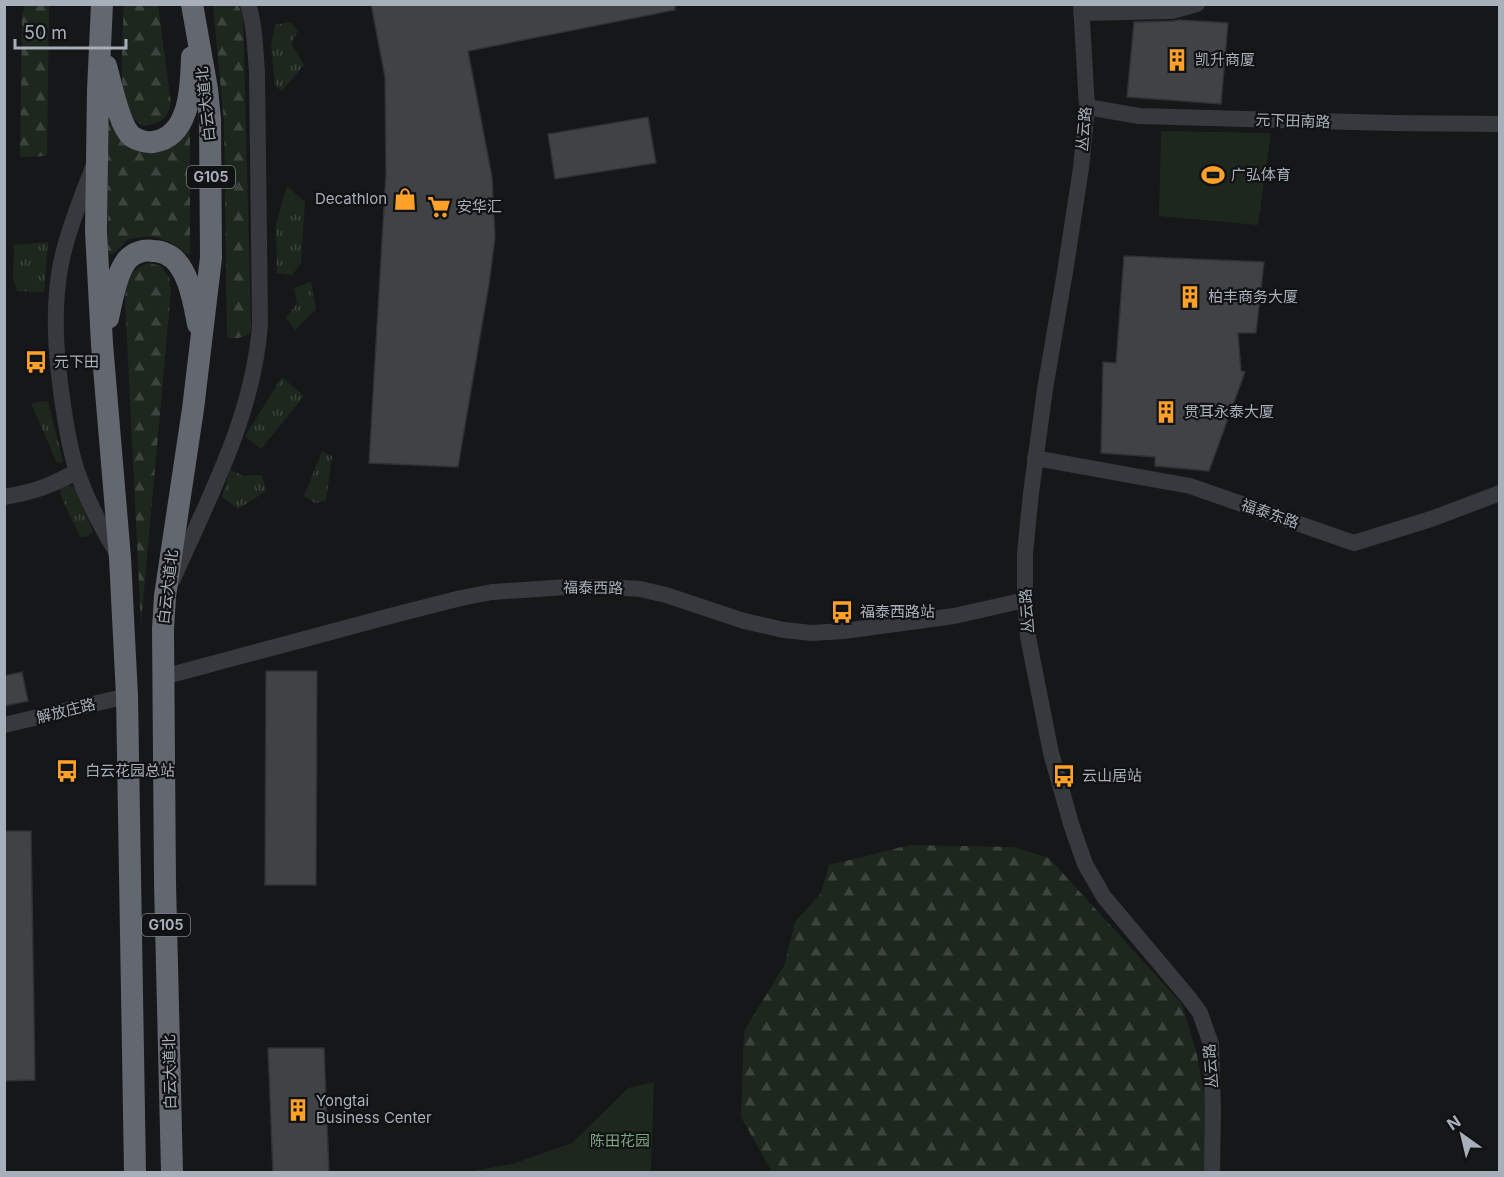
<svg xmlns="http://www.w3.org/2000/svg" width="1504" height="1177" viewBox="0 0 1504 1177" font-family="Inter,'Noto Sans SC',sans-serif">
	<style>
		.grass { fill: url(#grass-tufts) }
		.forest { fill: url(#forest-firs) }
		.park { fill: #1e271e }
		.building { fill: #404246; stroke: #303135; stroke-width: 1.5 }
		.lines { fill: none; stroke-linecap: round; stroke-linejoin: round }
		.minor { stroke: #37393e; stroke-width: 16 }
		.highway { stroke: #63676f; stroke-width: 22 }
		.labels { text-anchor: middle; stroke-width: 4.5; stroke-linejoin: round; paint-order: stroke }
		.shield { fill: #111214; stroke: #7a8088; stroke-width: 1.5 }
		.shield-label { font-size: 14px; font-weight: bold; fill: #a7afba }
		.poi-label { font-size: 15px; fill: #a7afba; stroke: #111214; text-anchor: start }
		.street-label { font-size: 15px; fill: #a7afba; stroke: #111214 }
		.park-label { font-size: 15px; fill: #7ea67d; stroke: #111214 }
	</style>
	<defs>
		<pattern id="grass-tufts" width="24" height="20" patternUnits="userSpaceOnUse" patternTransform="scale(1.5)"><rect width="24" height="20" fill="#1e271e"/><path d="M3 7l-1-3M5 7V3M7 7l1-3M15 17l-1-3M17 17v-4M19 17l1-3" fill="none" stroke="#3c443d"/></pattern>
		<pattern id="forest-firs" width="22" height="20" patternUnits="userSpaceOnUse" patternTransform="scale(1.5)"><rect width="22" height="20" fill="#1e271e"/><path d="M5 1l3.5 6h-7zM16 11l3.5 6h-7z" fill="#3c443d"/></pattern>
	</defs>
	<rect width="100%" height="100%" fill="#161719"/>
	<path class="grass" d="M290,22L298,31L291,43L304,65L282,91L275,86L271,45L275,25Z
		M287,186L305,202L301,263L292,275L277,273L276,224Z
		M48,242L44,292L17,291L13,279L14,245Z
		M311,282L316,309L295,330L286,317L297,304L294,288Z
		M282,377L304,396L261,449L245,436Z
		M48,401L63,462L57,463L31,403Z
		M322,451L332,456L326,501L315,503L304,496Z
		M230,470L244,476L262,475L266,491L238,509L222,497Z
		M66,484L74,487L93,531L88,536L80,537L61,496L60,487Z"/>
	<path class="forest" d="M25,5H49L47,156L20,157L22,14Z
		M124,5H158L171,103C167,120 161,123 144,126C137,122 130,117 126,110C119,99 123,23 124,5Z
		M213,5H238L243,15L251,324L250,334C242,337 235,340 227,337L224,122Z
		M108,124H113L117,136L126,145L190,125V254H186L173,243L152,236L129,239L113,254H108Z
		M149,263L161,266L169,277L171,291L141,624L125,298C127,278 129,270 149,263Z
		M910,845L1014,847L1049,858L1182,1004L1197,1055L1207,1111L1206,1172H772L741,1117L744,1031L784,966L795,922L821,893L829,865Z"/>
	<path class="park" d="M1161,131L1271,133L1258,225L1159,216Z
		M654,1082L651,1172H467L512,1164L572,1143L628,1088Z"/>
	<path class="building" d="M371,4H675V10L468,51L492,177L495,238L489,284L458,467L369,463L386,173L385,77Z
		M1180,20L1228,23L1221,104L1127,97L1134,22L1173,21Z
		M648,117L656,163L555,179L548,134Z
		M1124,256L1264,262L1256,333H1238L1241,371L1245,372L1209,471L1155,466V457L1101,453L1103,362L1116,363Z
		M266,671H317L316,885H265Z
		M22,672L28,701L4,706V676Z
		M4,831H31L35,1080L4,1081Z
		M268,1048H324L329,1173H273Z"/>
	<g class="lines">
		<path class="minor" d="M1081,4L1087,107L1081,168L1065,272L1045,389L1031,493L1025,553V600L1028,637L1051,753L1072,827L1085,864L1104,897L1189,998L1200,1013L1211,1044L1213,1111L1212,1172
			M1081,13L1172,11L1197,4
			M1087,107L1139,116L1390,123L1500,124
			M93,167C81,199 68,230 61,263C51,314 57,367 65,418C68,436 71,454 77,471C87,501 101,527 117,553
			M1035,458L1190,486L1354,543L1431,519L1500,493
			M4,497C34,492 51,486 77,471
			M173,579C209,497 254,414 260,324L257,72C255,49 255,26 248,4
			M163,677L398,614L461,598L492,592L567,587H609L640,589L666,595L744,621L784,630L812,633L844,631L954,616L1025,600
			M4,725L127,696"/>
		<path class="highway" d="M102,4L98,90L96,231L102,344L120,558L127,696L135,1172
			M106,66C111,83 118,119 128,132C132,139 145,143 153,142C191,137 191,85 192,57
			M108,318C112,301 116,274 127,260C133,253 144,249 153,251C157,251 162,252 166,254C188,263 194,303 198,324
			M172,1172L165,883L163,629L165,596L193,409L211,258L210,119L207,89L192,4"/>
	</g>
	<defs>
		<g id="building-bare" transform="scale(1.8)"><path d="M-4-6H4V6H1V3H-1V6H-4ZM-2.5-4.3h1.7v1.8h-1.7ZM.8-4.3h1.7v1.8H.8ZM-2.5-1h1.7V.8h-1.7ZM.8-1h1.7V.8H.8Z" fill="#ffa128" stroke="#111214" stroke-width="2.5" paint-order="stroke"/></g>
		<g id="stadium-bare" transform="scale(1.8)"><path d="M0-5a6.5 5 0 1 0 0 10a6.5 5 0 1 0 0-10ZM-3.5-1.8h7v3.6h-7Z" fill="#ffa128" stroke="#111214" stroke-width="2.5" paint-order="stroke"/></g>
		<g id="shop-bare" transform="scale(1.8)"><path d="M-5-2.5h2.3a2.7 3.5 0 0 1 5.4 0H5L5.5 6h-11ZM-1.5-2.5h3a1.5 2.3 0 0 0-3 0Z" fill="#ffa128" stroke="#111214" stroke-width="2.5" paint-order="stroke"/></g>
		<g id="supermarket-bare" transform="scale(1.8)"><path d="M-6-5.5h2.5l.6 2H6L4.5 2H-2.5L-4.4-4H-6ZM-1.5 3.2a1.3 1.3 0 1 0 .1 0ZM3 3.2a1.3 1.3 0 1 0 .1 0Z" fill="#ffa128" stroke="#111214" stroke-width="2.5" paint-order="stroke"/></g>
		<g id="bus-bare" transform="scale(1.8)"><path d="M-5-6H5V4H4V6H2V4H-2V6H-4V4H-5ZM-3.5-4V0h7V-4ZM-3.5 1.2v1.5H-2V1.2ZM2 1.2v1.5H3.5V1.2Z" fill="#ffa128" stroke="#111214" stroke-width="2.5" paint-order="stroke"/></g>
	</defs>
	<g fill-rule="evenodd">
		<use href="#building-bare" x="1177" y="60"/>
		<use href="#stadium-bare" x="1213" y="175"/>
		<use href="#shop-bare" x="405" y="199"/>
		<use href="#supermarket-bare" x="439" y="207"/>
		<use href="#building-bare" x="1190" y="297"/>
		<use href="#bus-bare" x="36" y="362"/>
		<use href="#building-bare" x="1166" y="412"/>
		<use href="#bus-bare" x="842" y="612"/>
		<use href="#bus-bare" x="67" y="771"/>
		<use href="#bus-bare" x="1064" y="776"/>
		<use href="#building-bare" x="298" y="1110"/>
	</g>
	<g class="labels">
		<g class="shield">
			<rect x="187" y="166" width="48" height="22" rx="4.5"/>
			<rect x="142" y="914" width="48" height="22" rx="4.5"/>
		</g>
		<g class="shield-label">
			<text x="211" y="182">G105</text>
			<text x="166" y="930">G105</text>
		</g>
		<g class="poi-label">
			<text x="1195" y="65">凯升商厦</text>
			<text x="1231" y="180">广弘体育</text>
			<text x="387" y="204" text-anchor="end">Decathlon</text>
			<text x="457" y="212">安华汇</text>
			<text x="1208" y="302">柏丰商务大厦</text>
			<text x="54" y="367">元下田</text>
			<text x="1184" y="417">贯耳永泰大厦</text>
			<text x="860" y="617">福泰西路站</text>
			<text x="85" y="776">白云花园总站</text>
			<text x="1082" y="781">云山居站</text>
			<text x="316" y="1106">Yongtai<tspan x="316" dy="17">Business Center</tspan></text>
		</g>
		<g class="street-label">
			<text transform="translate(206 104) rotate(-96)" y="5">白云大道北</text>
			<text transform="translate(1293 121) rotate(2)" y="5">元下田南路</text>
			<text transform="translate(1084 129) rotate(-85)" y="5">丛云路</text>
			<text transform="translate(1270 514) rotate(19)" y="5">福泰东路</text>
			<text transform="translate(168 587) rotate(-83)" y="5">白云大道北</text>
			<text transform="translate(593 588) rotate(1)" y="5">福泰西路</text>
			<text transform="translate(1027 611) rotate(-94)" y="5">丛云路</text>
			<text transform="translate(66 711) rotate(-14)" y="5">解放庄路</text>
			<text transform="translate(1211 1066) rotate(-94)" y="5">丛云路</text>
			<text transform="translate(170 1072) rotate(-91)" y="5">白云大道北</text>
		</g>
		<g class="park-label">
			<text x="620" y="1146">陈田花园</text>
		</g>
	</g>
	<rect width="1504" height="1177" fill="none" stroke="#a7afba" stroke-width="12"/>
	<g transform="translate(1462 1135) rotate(326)" stroke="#111214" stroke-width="4.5" paint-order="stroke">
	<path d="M0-4.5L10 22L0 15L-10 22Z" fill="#a7afba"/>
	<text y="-9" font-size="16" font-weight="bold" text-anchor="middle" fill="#a7afba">N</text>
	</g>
	<path d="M15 39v9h111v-9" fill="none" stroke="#a7afba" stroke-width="3"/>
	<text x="24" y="39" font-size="18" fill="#a7afba" stroke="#111214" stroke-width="4.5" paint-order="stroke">50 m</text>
</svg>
